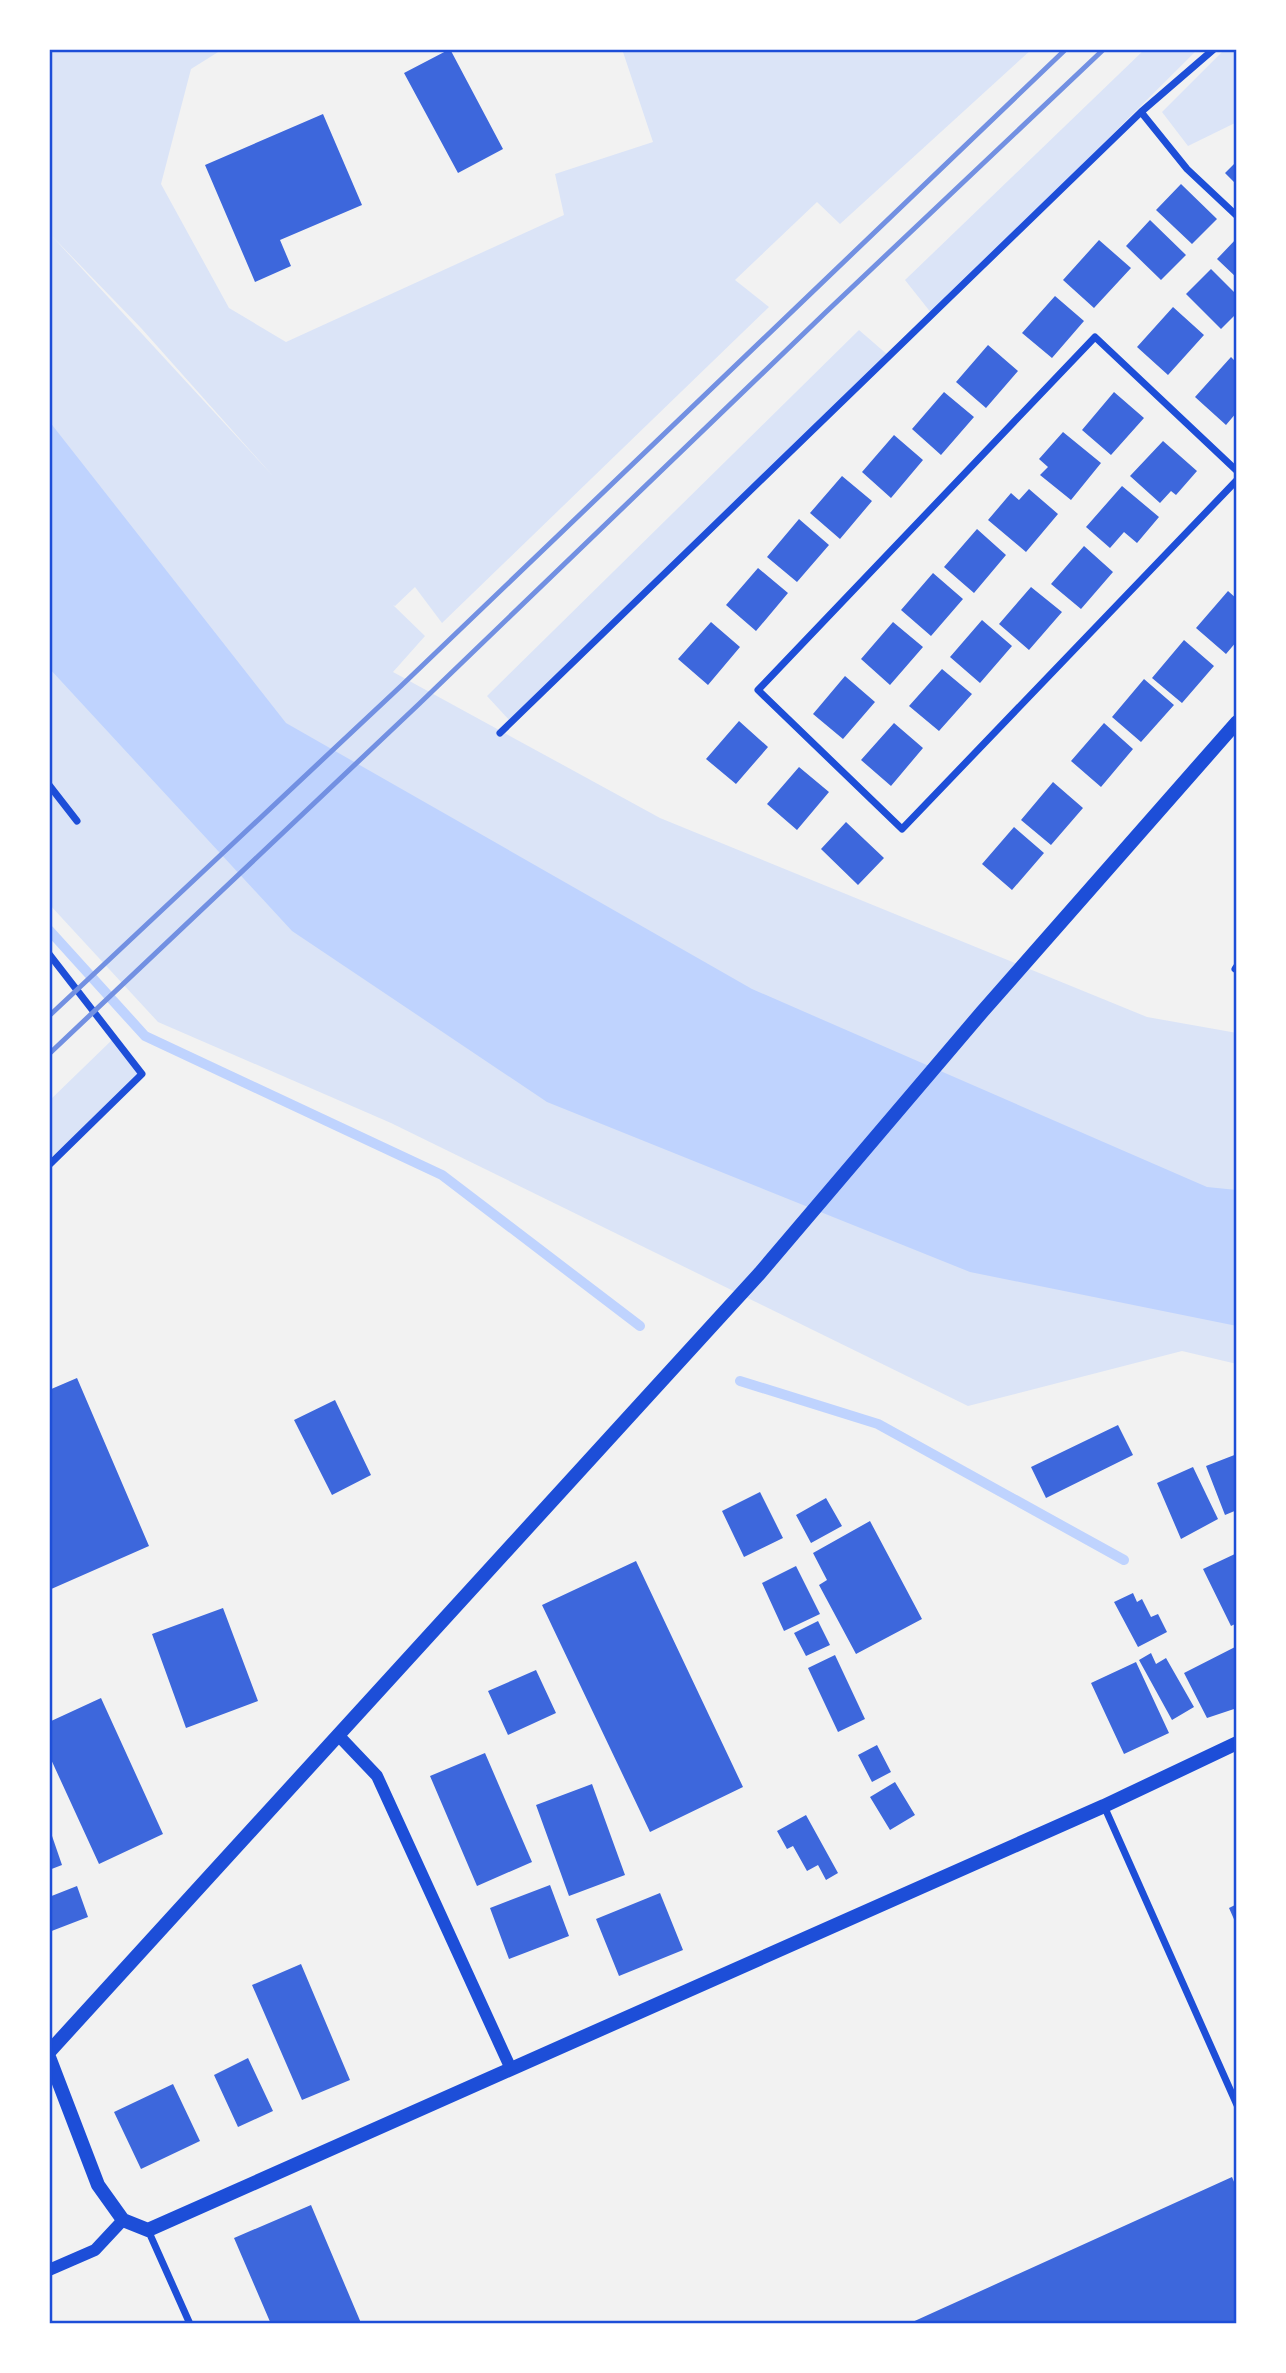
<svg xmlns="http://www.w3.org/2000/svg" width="1286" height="2373" viewBox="0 0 1286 2373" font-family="'Sofia Sans Condensed',sans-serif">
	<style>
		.green { fill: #dbe4f7; fill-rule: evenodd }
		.water { fill: #bfd3fe }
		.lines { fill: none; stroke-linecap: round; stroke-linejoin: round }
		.stream { stroke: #bfd3fe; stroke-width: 10 }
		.building { fill: #3d67dc }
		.minor { stroke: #1d4ed8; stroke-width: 7 }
		.tertiary { stroke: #1d4ed8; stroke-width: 12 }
		.secondary { stroke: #1d4ed8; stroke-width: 14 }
		.rail { stroke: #7290e2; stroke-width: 5 }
		.neatline { fill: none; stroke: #1d4ed8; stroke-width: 2.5 }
	</style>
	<rect width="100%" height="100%" fill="#f2f2f2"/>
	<path class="green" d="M52,49H223L191,69L161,184L229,308L286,342L564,215L555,174L653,142L622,49H1032L840,224L817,202L735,280L769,307L442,623L415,587L395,606L393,605L425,636L393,672L660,818L1147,1017L1237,1033V1364L1182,1351L968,1406L391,1123L158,1022L49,904V53ZM50,234L141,328L273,476Z
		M1145,49H1198L932,314L905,280Z
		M1225,49H1237V122L1188,146L1162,112Z
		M859,330L889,356L511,722L487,696Z
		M114,1038L142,1074L49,1159V1101Z"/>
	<path class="water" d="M49,421L286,723L752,989L1207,1187L1237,1190V1326L970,1272L547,1102L292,931L49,668Z"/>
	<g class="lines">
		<path class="stream" d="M49,930L145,1036L442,1175L640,1326
			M740,1381L878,1424L1124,1560"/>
	</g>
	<path class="building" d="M450,49L503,149L458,173L404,73Z
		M323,114L362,205L280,240L291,266L255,282L205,165Z
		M1237,161V185L1225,173Z
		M1181,184L1217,219L1192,244L1156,210Z
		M1150,220L1186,255L1161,280L1126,246Z
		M1237,238V278L1217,259Z
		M1099,240L1131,268L1094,308L1063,280Z
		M1211,269L1237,295V313L1221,329L1186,294Z
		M1055,296L1084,321L1052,358L1022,333Z
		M1173,307L1204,335L1168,375L1137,347Z
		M988,345L1018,371L986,408L956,382Z
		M1231,357L1237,363V412L1226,425L1195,397Z
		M944,392L974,417L941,455L912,429Z
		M1114,392L1144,418L1111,455L1082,430Z
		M1063,432L1101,463L1071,500L1040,475L1048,467L1039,459Z
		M894,435L923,460L891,498L862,472Z
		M1163,441L1197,471L1176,495L1171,491L1160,503L1130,476Z
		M842,476L872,501L840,539L810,513Z
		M1122,486L1159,517L1137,543L1124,532L1110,548L1086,527Z
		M1029,489L1058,514L1026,552L988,520L1011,493L1019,500Z
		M799,519L829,545L797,582L767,557Z
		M977,529L1006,555L974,593L944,567Z
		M1084,546L1113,572L1081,609L1051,584Z
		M758,568L788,593L756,631L726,605Z
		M933,573L963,599L931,636L901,610Z
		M1031,587L1062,612L1029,650L999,624Z
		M1228,591L1237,599V641L1226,654L1196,628Z
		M982,620L1012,646L980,683L950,657Z
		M711,622L740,647L708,685L678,659Z
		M893,622L923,647L890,685L861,659Z
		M1184,640L1214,666L1182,703L1152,678Z
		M942,669L972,694L939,731L909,706Z
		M845,676L875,702L843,739L813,714Z
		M1144,679L1174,705L1141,742L1112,717Z
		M739,721L768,747L736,784L706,759Z
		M894,723L923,748L891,786L861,760Z
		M1104,723L1133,749L1101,787L1071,761Z
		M799,767L829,792L797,830L767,804Z
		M1053,782L1083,808L1051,845L1021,820Z
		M846,822L884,858L858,885L821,849Z
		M1014,827L1044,853L1012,890L982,864Z
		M77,1378L149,1546L49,1590V1390Z
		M335,1400L371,1475L332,1495L294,1420Z
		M1118,1425L1133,1455L1046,1498L1031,1467Z
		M1237,1454V1510L1225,1515L1206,1466Z
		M1193,1467L1218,1519L1181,1539L1157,1483Z
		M760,1492L783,1538L744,1557L722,1511Z
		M826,1498L842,1526L811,1543L796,1515Z
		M870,1521L922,1619L856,1654L819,1585L827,1580L813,1553Z
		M1237,1553V1623L1231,1626L1203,1569Z
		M636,1561L743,1787L650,1832L542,1605Z
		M796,1566L820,1614L784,1631L762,1583Z
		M1133,1593L1137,1602L1142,1599L1151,1617L1158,1614L1167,1632L1138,1647L1114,1602Z
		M223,1608L258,1701L186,1728L152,1634Z
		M818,1621L830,1645L806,1656L794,1633Z
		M1237,1646V1708L1207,1718L1184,1673Z
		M1151,1653L1156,1664L1166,1658L1194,1707L1172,1720L1139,1660Z
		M835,1655L865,1719L838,1732L808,1668Z
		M1136,1662L1169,1733L1124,1754L1091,1683Z
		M536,1670L556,1713L508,1735L488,1691Z
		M101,1698L163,1834L99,1864L49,1755V1722Z
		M877,1745L891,1772L872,1782L858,1755Z
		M485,1753L532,1862L477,1886L430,1776Z
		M895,1782L915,1815L890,1830L870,1797Z
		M592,1784L625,1875L569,1896L536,1805Z
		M806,1815L838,1873L826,1880L818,1865L807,1871L793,1846L787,1849L777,1831Z
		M51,1833L62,1865L49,1870V1834Z
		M550,1885L569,1936L509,1959L490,1908Z
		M77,1886L88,1917L49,1932V1897Z
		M660,1893L683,1950L619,1976L596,1919Z
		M1237,1904V1926L1229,1908Z
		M301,1964L350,2080L302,2100L252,1985Z
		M248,2058L273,2111L238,2127L214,2075Z
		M173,2084L200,2141L141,2169L114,2112Z
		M1232,2177L1237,2189V2324H908Z
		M311,2205L361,2323L359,2324H271L234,2238Z"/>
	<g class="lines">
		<path class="minor" d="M1141,112L1187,169L1237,216
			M1237,471L1095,337L758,690L902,829L1237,480
			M500,733L1141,112L1214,49
			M49,785L77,821
			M49,954L142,1074L49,1165
			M1235,969L1237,966
			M1104,1806L1237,2105
			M148,2230L190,2324"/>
		<path class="tertiary" d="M339,1736L377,1776L511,2069
			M49,2270L95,2250L123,2220"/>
		<path class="secondary" d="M49,2052L760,1273L982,1012L1237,722
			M49,2057L98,2185L123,2220L148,2230L1104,1806L1237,1743"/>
		<path class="rail" d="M49,1016L401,686L1066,49
			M49,1054L419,704L825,313L1104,49"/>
	</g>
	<rect width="1286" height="2373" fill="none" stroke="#ffffff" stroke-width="102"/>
	<rect x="51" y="51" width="1184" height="2271" class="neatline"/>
</svg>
